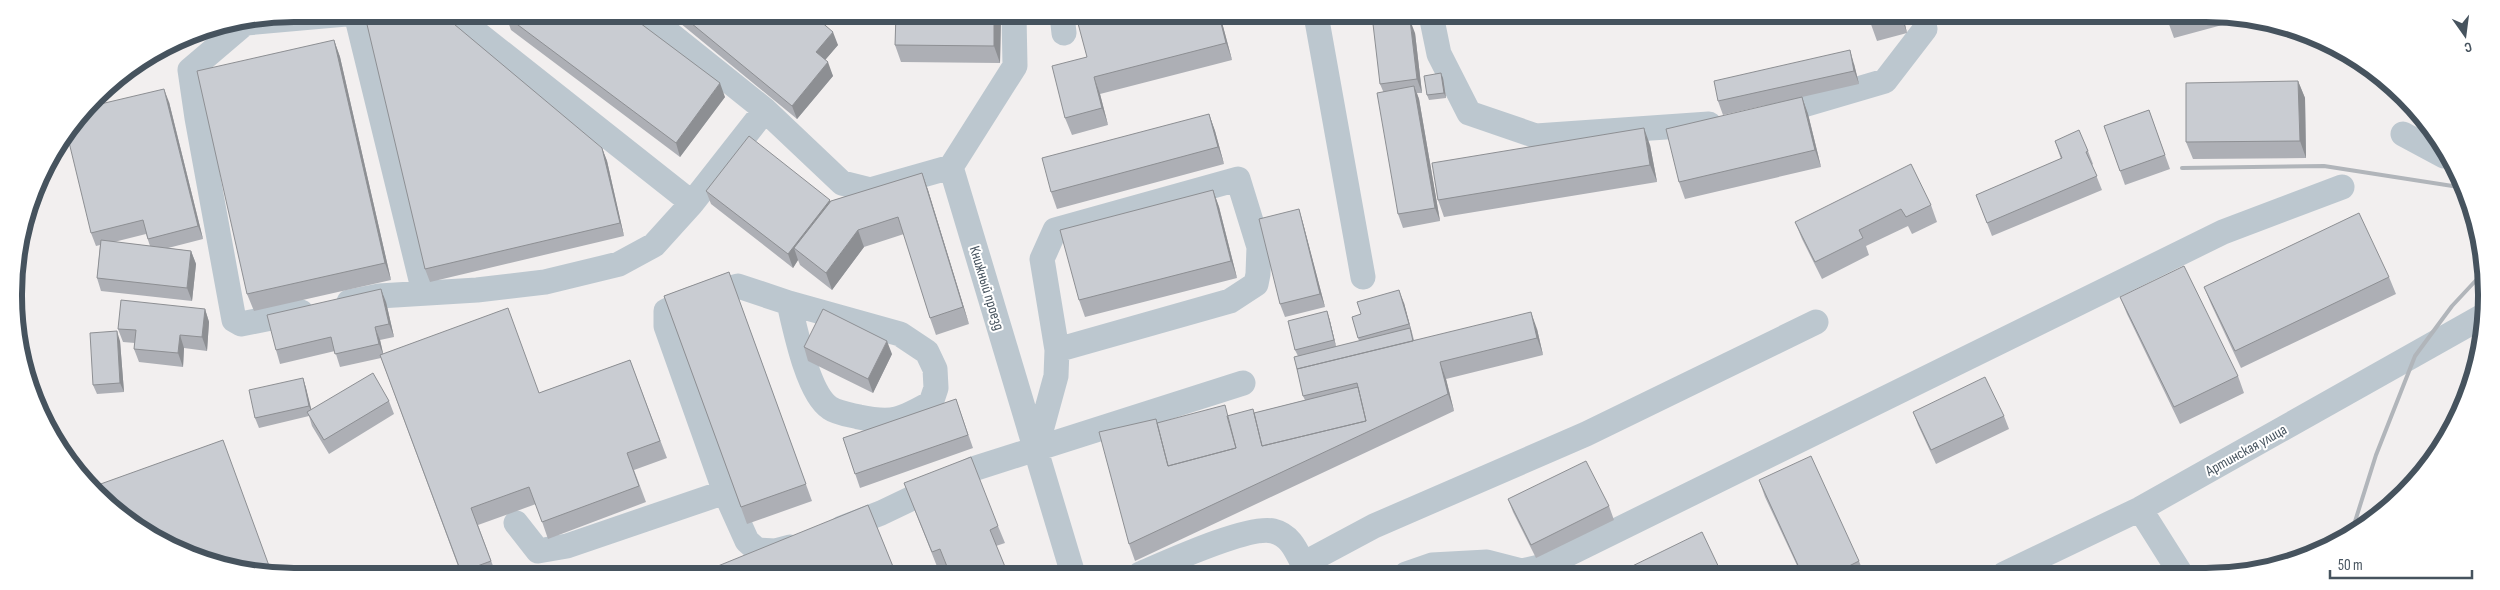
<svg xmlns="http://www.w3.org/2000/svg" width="2500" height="590" viewBox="0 0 2500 590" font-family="'Sofia Sans Condensed',sans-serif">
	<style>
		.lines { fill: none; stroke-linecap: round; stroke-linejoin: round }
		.minor { stroke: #bcc7cf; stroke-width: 25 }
		.rail { stroke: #b1b5ba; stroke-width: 4 }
		.wall { fill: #adafb5; fill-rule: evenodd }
		.shaded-wall { fill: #8d8f93 }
		.building { fill: #c9ccd2; stroke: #8d8f93 }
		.labels { text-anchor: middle; stroke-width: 4; stroke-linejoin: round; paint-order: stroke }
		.street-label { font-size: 15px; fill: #46535e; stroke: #fff }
		.rim { fill: none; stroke: #46535e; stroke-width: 6 }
	</style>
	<rect width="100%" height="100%" fill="#f2efef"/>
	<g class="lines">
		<path class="minor" d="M356,14L424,292
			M453,14L692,203
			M645,14L765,110L842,183L870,190L951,167
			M1014,15L1015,66L951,167L1073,574
			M1062,15L1064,33
			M1316,15L1363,277
			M1431,15L1439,54L1469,113L1536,136L1709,124
			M246,23L346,14
			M244,24L190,70L197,118L234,320L241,324L301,312
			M1773,114L1885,81L1925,29
			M2403,134L2444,156
			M349,302L379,296L477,290L545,282L619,264L654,245L692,203L765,110
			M789,303C795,329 808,394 830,408C837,413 851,415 859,417C893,424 901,420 931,403L936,388L935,369L927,352L900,334L789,303L738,286L691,299L666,311V326L725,492L747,541L757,550L775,551L790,547
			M1036,449L1056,376L1057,350L1042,259L1055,230L1238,179L1259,247L1258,274L1256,284L1230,301L1057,350
			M2140,509L2181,574
			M516,523L538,551L567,546L725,492
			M842,528L881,513L973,469L1243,383
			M1140,574C1166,563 1248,525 1273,531C1290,535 1296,550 1303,564
			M1307,574L1303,564L1374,526L1586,434L1816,322
			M1406,574L1432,565L1487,562L1522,571L1544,566L2223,232L2342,187
			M2004,574L2140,509L2483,316"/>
		<path class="rail" d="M2182,168L2324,166L2459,187
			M2352,531L2376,455L2415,356L2452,306L2480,276"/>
	</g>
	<path class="wall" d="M669,14H812L838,45L825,60L833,76L797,119Z
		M896,14L1001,15L1000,63L901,62L895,45Z
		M1220,15L1232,60L1100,94L1108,125L1072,135L1065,118L1087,57Z
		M506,16L725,97L680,157L511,30Z
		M1868,16H1903L1907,33L1877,41Z
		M2166,16H2242L2248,18L2174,38Z
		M1415,33L1422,93H1417L1419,99L1440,221L1403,228L1398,214L1383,91L1380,84Z
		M334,40L340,57L391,280L254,311L247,294Z
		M1854,64L1859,84L1802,97L1808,114L1821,167L1685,199L1679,182L1789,100L1723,115L1718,101Z
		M1443,78L1446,98L1429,100L1427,95Z
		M2298,81L2305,98L2306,158L2193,159L2186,142Z
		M169,102L203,239L168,248L191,251L196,264L192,301L101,291L97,278L100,245L96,246L91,233ZM146,234L150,246L114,242Z
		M2149,110L2170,169L2125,185L2104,126Z
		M1209,114L1215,131L1224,164L1057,209L1051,192Z
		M2055,141L2088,151L2093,164L2092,165L2102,190L1992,236L1976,195L2061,159Z
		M1650,145L1657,182L1444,217L1438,200Z
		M602,148L607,161L624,236L430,282L425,269Z
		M922,173L928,190L969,324L936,335L930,318L904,234L864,247L832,290L800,265L798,260L793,268L711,204L706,191L831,201Z
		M1213,190L1219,207L1237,278L1085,317L1079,300Z
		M1931,205L1937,222L1912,234L1908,226L1866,246L1869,255L1822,279L1802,239L1795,222Z
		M1299,209L1303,223L1325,307L1285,317L1280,304Z
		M729,272L812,501L747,524L664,296Z
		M2389,277L2396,294L2241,368L2211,304L2204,287Z
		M2120,297L2238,376L2244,393L2180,424L2127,314Z
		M386,302L394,337L380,340L383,354L539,393L630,360L667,458L634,470L646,502L548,539L536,504L478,525L496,574H461L381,358L340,367L335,351L280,364L276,350Z
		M1404,303L1414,340L1537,329L1543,355L1446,379L1454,411L1135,561L1129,544L1157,423L1254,413L1305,400L1303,396L1298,356L1295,350L1327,311L1330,321L1336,347L1359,341L1352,317Z
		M205,309L209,322L207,351L184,348L183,367L139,362L134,349L135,343L123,342L118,329Z
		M120,341L124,392L97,394L93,385Z
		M804,347L892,354L873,393L808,361Z
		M303,378L306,388L311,410L389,401L394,414L329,454L312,426L309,416L259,428L255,418Z
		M956,399L973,448L860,488L843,438Z
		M1913,412L2004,416L2009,429L1936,464L1918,425Z
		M1759,480L1859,561L1864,574H1801L1765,497Z
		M904,483L998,526L1005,543L996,546L1008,574H949L946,566L938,569Z
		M1508,499L1609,506L1614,520L1536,558L1513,512Z
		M868,505L896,574H715Z"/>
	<path class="shaded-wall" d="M994,15H1001L1000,63L994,46Z
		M1219,15H1220L1232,60L1226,43Z
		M1901,16H1903L1907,33Z
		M1410,20L1415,33L1422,93L1417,79Z
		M833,32L838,45L820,66L816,52Z
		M192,34L120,78V77L188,35Z
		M334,40L340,57L391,280L385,263Z
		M1850,50L1854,64L1859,84L1854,71Z
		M828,62L833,76L797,119L792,106Z
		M1441,73L1443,78L1446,98L1444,93Z
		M1094,77L1100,94L1108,125L1102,108Z
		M2298,81L2305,98L2306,158L2300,141Z
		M720,83L725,97L680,157L676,143Z
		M1414,86L1419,99L1440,221L1435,208Z
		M164,89L169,102L203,239L198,226Z
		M1802,97L1808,114L1821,167L1815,150Z
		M1209,114L1215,131L1224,164L1218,147Z
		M1644,128L1650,145L1657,182L1650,165Z
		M602,148L607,161L624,236L620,223Z
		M922,173L928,190L969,324L963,307Z
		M1213,190L1219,207L1237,278L1231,261Z
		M830,200L835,213L794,248L798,260L793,268L788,254Z
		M1299,209L1303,223L1325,307L1320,294Z
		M858,230L864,247L832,290L826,273Z
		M191,251L196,264L192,301L187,288Z
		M381,289L386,302L394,337L389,324Z
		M1399,290L1404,303L1413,337L1409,324Z
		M205,309L209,322L207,351L202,337Z
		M1327,311L1330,321L1337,350L1334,340Z
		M1531,312L1537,329L1543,355L1537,338Z
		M375,327L380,340L384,357L379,344Z
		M117,331L120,341L124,392L120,383Z
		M180,335L184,348L183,367L178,353Z
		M887,341L892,354L873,393L868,379Z
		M1440,362L1446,379L1454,411L1448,394Z
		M303,378L306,388L313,416L309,406Z"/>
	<path class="building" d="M372,14H442L602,148L620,223L425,269L365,16Z
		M508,14H628L720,83L676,143L506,16Z
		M680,14H812L833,32L816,52L828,62L792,106Z
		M896,14L994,15V46L895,45Z
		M1081,15H1219L1226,43L1094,77L1102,108L1065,118L1052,66L1087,57L1076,16Z
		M1868,16H1901L1870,24Z
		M2166,16H2185L2167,21Z
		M1410,20L1417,79L1380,84L1373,24Z
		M334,40L385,263L247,294L197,71Z
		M1850,50L1854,71L1718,101L1714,81Z
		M1441,73L1444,93L1427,95L1424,76Z
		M2298,81L2300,141L2186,142V83Z
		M1414,86L1435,208L1398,214L1377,93Z
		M164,89L198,226L148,239L143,220L91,233L68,138L92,106Z
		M1802,97L1815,150L1679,182L1666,129Z
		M2149,110L2165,155L2120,171L2104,126Z
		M1209,114L1218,147L1051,192L1042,158Z
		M1644,128L1650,165L1438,200L1432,163Z
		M2079,130L2088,151L2086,152L2097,176L1987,223L1976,195L2062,158L2055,141Z
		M749,136L830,200L788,254L706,191Z
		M1911,164L1931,205L1906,217L1901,209L1859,230L1863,238L1815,262L1795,222Z
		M922,173L963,307L930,318L898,217L858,230L826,273L794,248L831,201Z
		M1213,190L1231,261L1079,300L1060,230Z
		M1299,209L1320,294L1280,304L1259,219Z
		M2359,213L2389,277L2235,351L2204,287Z
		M101,240L191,251L187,288L97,278Z
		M2184,266L2238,376L2174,407L2120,297Z
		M729,272L806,484L741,507L664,296Z
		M381,289L389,324L375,327L379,344L335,354L331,337L276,350L267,315Z
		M1399,290L1409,324L1358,338L1352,317L1361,314L1357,302Z
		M121,300L205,309L202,337L180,335L178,353L134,349L136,330L118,329Z
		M508,308L539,393L630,360L660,441L627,453L639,486L542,522L529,487L471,508L491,561L461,572L380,355Z
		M823,309L887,341L868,379L804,347Z
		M1327,311L1334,340L1295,350L1288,321Z
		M1531,312L1537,338L1440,362L1448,394L1129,544L1099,432L1156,419L1168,466L1236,448L1227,416L1253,409L1262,446L1366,421L1357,383L1303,396L1297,369Z
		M1410,328L1413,341L1297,369L1294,357Z
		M117,331L120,383L93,385L90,333Z
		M373,373L389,401L324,440L307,412Z
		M1985,377L2004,416L1931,450L1913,412Z
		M303,378L309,406L255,418L249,390Z
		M1358,387L1366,421L1262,446L1254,413Z
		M956,399L968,435L855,474L843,438Z
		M1225,405L1236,448L1168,466L1157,423Z
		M223,440L272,574H258L155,539L95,486Z
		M1811,456L1859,561L1833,574H1802L1759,480Z
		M971,457L998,526L990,530L1008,574H950L940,549L932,552L904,483Z
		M1586,461L1609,506L1531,545L1508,499Z
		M868,505L894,569L883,574H715L713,568Z
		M1702,532L1722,574H1616Z"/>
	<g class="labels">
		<g class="street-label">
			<text transform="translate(987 288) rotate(73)" y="5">Книжный проезд</text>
			<text transform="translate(2246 450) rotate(-29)" y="5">Артинская улица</text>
		</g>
	</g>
	<path d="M0 0H2500V590H0ZM294 22H2206A272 272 0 0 1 2478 294V296A272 272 0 0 1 2206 568H294A272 272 0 0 1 22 296V294A272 272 0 0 1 294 22Z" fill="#fff" fill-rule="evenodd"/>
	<path class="rim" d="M294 22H2206A272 272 0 0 1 2478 294V296A272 272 0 0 1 2206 568H294A272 272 0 0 1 22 296V294A272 272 0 0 1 294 22Z"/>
	<g transform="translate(2465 35) rotate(166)" stroke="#ffffff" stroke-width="4" paint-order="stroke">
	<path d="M0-4L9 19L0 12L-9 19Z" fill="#46535e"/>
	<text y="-8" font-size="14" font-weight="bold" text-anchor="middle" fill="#46535e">С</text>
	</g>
	<path d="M2330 570v8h142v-8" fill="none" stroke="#46535e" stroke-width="2.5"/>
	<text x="2338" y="570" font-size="15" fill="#46535e" stroke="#ffffff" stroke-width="4" paint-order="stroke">50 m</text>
</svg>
